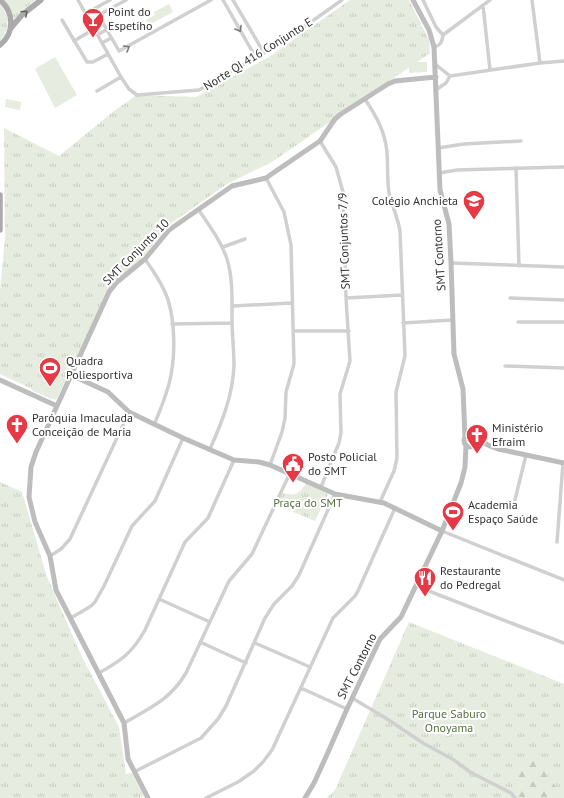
<svg xmlns="http://www.w3.org/2000/svg" width="564" height="798" viewBox="0 0 564 798" font-family="'PT Sans',sans-serif">
	<style>
		.grass { fill: url(#grass-tufts) }
		.forest { fill: url(#forest-firs) }
		.pitch { fill: #e6ecdf }
		.lines { fill: none; stroke-linecap: round; stroke-linejoin: round }
		.street { stroke: #d0d0d0; stroke-width: 3.5 }
		.secondary { stroke: #bdbdbd; stroke-width: 5 }
		.primary { stroke: #ababab; stroke-width: 5.5 }
		.oneway { stroke: #636363 }
		.oneway2 { stroke: #7a7a7a }
		.labels { text-anchor: middle; stroke-width: 4; stroke-linejoin: round; paint-order: stroke }
		.poi-label { font-size: 12px; fill: #333; stroke: #fff; text-anchor: start }
		.street-label { font-size: 12px; fill: #333; stroke: #fff }
		.park-label { font-size: 12px; fill: #56703f; stroke: #fff }
	</style>
	<defs>
		<pattern id="grass-tufts" width="24" height="20" patternUnits="userSpaceOnUse"><rect width="24" height="20" fill="#e6ecdf"/><path d="M3 7l-1-3M5 7V3M7 7l1-3M15 17l-1-3M17 17v-4M19 17l1-3" fill="none" stroke="#c6cbc0"/></pattern>
		<pattern id="forest-firs" width="22" height="20" patternUnits="userSpaceOnUse"><rect width="22" height="20" fill="#e6ecdf"/><path d="M5 1l3.5 6h-7zM16 11l3.5 6h-7z" fill="#c6cbc0"/></pattern>
	</defs>
	<rect width="100%" height="100%" fill="#fff"/>
	<path class="grass" d="M3,0H36L21,12L13,22L10,9Z
		M350,0H409L429,40L430,53L272,162L227,184L166,227L143,257L116,280L56,400L0,374V291L5,238L4,128L59,156L114,111L137,95L196,97L269,57Z
		M0,4C10,16 10,29 0,41Z
		M0,482L22,492L47,577L82,657L119,727L126,774L132,773L144,796L141,798H0Z
		M306,483L328,494L315,521L277,505L282,493C295,496 299,495 306,483Z
		M409,622L564,684V798H327L335,790Z"/>
	<path class="forest" d="M536,758L563,798H513L516,768Z"/>
	<path class="pitch" d="M169,4L173,12L149,25L146,20L155,15L154,12Z
		M55,57L77,95L55,108L35,69Z
		M409,62H427V72L409,73Z
		M6,99L21,102L20,110L5,107Z
		M37,376L47,380L49,377L59,381L51,399L31,390Z"/>
	<g class="lines">
		<path class="street" d="M78,0L121,77L129,89L137,95L199,90L284,41L342,0
			M126,0L101,14L99,16L119,51L211,0
			M223,0L256,58
			M233,0L264,53
			M423,0L436,27L443,35
			M532,0L540,63
			M483,5L490,70
			M85,14L110,0
			M62,20L87,62H93L108,54
			M97,35L106,30
			M74,41L94,29
			M102,43L111,38
			M434,47C441,45 442,42 443,35L490,0
			M435,64L450,76L540,63L564,61
			M437,89L446,83L450,76
			M97,91L121,77
			M365,99C376,116 385,131 387,152C388,166 387,179 389,193C392,206 398,218 400,231L405,356L396,392L397,458L394,471L380,502
			M320,141L336,167L343,192L346,298L350,361L340,394L341,433L339,443L321,487
			M438,148L464,144L521,141
			M516,168L519,266
			M439,173L457,170L564,167
			M266,178L284,212L291,245L294,364L286,392L285,418L282,432L270,465
			M198,209C209,225 221,241 227,259C233,278 232,300 232,319C232,335 234,350 234,365C233,395 222,422 210,449
			M223,247L245,239
			M145,259C152,269 159,279 164,290C176,314 176,358 169,384C165,398 160,411 154,425
			M451,263L564,267
			M346,298L402,295
			M510,298L564,300
			M232,306L292,303
			M518,322H564
			M403,323L452,320
			M172,324L232,323
			M293,331H349
			M505,366L564,368
			M513,508L526,455
			M442,531L564,580
			M557,542L563,463
			M50,556L61,549L70,539L129,412
			M416,586L511,623L564,643
			M159,599L210,622
			M71,618L91,606L95,602L104,586L132,526L155,501L183,438
			M200,642L246,663
			M255,643L310,667
			M99,673C122,660 132,653 145,630L185,542L208,518L234,460
			M301,688L347,709
			M352,698L384,717L423,743L454,760L470,772L511,793L515,798
			M124,723C150,708 170,700 186,673L229,581L252,554L290,473
			M134,772L201,738L218,719L226,706L265,618L274,604L292,586L299,575L335,494
			M206,798L238,782L254,771L263,762L272,750L333,618L355,596L358,591L395,508"/>
		<path class="secondary" d="M413,0L429,30L434,47L440,190L449,224L451,263L454,354L463,389L465,437
			M71,375L108,392L129,412L183,438L234,460L259,462L270,465L335,494L384,503L442,531
			M0,380L57,406
			M464 441a6 6 0 1 1 12 0a6 6 0 1 1-12 0Z
			M475,438L490,446L498,449L564,463
			M148,798L128,759L124,723L56,590L50,556L35,522L29,497L31,467L36,452L109,292L117,282L145,259L169,230L232,186L266,178L276,171L320,141L335,119L341,114L388,84L395,81L436,77
			M305,798L314,783L325,759L347,709L380,639L401,617L442,531L461,483L465,467L466,445"/>
		<path class="primary" d="M11,28L22,15L41,0
			M0,45C15,33 14,12 0,0
			M0,195V230"/>
	</g>
	<defs><path id="oneway-chevron" d="M-2-3.5L2.5 0L-2 3.5" fill="none" stroke-width="1.6" stroke-linecap="round" stroke-linejoin="round"/></defs>
	<use class="oneway" href="#oneway-chevron" transform="translate(25 13) rotate(-43)"/>
	<g class="oneway2">
		<use href="#oneway-chevron" transform="translate(239 29) rotate(60)"/>
		<use href="#oneway-chevron" transform="translate(127 48) rotate(-30)"/>
	</g>
	<defs>
		<g id="bar-pin" transform="scale(1.15)"><path d="M0 17L-7.5 6A9.5 9.5 0 1 1 7.5 6Z" fill="#e63946" stroke="#fff"/><path d="M-6-5H6L.8 .8V4.5H3.5V6h-7V4.5H-.8V.8Z" fill="#fff"/></g>
		<g id="school-pin" transform="scale(1.15)"><path d="M0 17L-7.5 6A9.5 9.5 0 1 1 7.5 6Z" fill="#e63946" stroke="#fff"/><path d="M0-5L7-2L0 1L-7-2ZM-4 1L0 2.5L4 1V4Q0 6-4 4Z" fill="#fff"/></g>
		<g id="stadium-pin" transform="scale(1.15)"><path d="M0 17L-7.5 6A9.5 9.5 0 1 1 7.5 6Z" fill="#e63946" stroke="#fff"/><path d="M0-5a6.5 5 0 1 0 0 10a6.5 5 0 1 0 0-10ZM-3.5-1.8h7v3.6h-7Z" fill="#fff"/></g>
		<g id="church-pin" transform="scale(1.15)"><path d="M0 17L-7.5 6A9.5 9.5 0 1 1 7.5 6Z" fill="#e63946" stroke="#fff"/><path d="M-1.2-6h2.4v3.5h3.3v2.4h-3.3V6h-2.4V-.1h-3.3v-2.4h3.3Z" fill="#fff"/></g>
		<g id="civic-pin" transform="scale(1.15)"><path d="M0 17L-7.5 6A9.5 9.5 0 1 1 7.5 6Z" fill="#e63946" stroke="#fff"/><path d="M-.6-6.5H3V-4.5H.6V-3L4-1V1h2V6H-6V1h2V-1L-.6-3ZM-1.2 2.5V6h2.4V2.5Z" fill="#fff"/></g>
		<g id="restaurant-pin" transform="scale(1.15)"><path d="M0 17L-7.5 6A9.5 9.5 0 1 1 7.5 6Z" fill="#e63946" stroke="#fff"/><path d="M-5-6h1v4h1v-4h1v4h1v-4h1v5L-1.5 .5V6h-2V.5L-5-1ZM5-6V6H3V1.5H1.5Q1.5-4 5-6Z" fill="#fff"/></g>
	</defs>
	<g fill-rule="evenodd">
		<use href="#bar-pin" x="93" y="19"/>
		<use href="#school-pin" x="474" y="201"/>
		<use href="#stadium-pin" x="50" y="368"/>
		<use href="#church-pin" x="17" y="425"/>
		<use href="#church-pin" x="477" y="435"/>
		<use href="#civic-pin" x="293" y="464"/>
		<use href="#stadium-pin" x="453" y="512"/>
		<use href="#restaurant-pin" x="425" y="578"/>
	</g>
	<g class="labels">
		<g class="poi-label">
			<text x="108" y="16">Point do<tspan x="108" dy="14">Espetiho</tspan></text>
			<text x="458" y="205" text-anchor="end">Colégio Anchieta</text>
			<text x="66" y="365">Quadra<tspan x="66" dy="14">Poliesportiva</tspan></text>
			<text x="32" y="422">Paróquia Imaculada<tspan x="32" dy="14">Conceição de Maria</tspan></text>
			<text x="492" y="432">Ministério<tspan x="492" dy="14">Efraim</tspan></text>
			<text x="308" y="461">Posto Policial<tspan x="308" dy="14">do SMT</tspan></text>
			<text x="468" y="509">Academia<tspan x="468" dy="14">Espaço Saúde</tspan></text>
			<text x="440" y="575">Restaurante<tspan x="440" dy="14">do Pedregal</tspan></text>
		</g>
		<g class="street-label">
			<text transform="translate(258 54) rotate(-32)" y="4">Norte QI 416 Conjunto E</text>
			<text transform="translate(344 241) rotate(-92)" y="4">SMT Conjuntos 7/9</text>
			<text transform="translate(136 252) rotate(-45)" y="4">SMT Conjunto 10</text>
			<text transform="translate(439 255) rotate(-94)" y="4">SMT Contorno</text>
			<text transform="translate(357 666) rotate(-63)" y="4">SMT Contorno</text>
		</g>
		<g class="park-label">
			<text x="308" y="507">Praça do SMT</text>
			<text x="449" y="718">Parque Saburo<tspan x="449" dy="14">Onoyama</tspan></text>
		</g>
	</g>
</svg>
